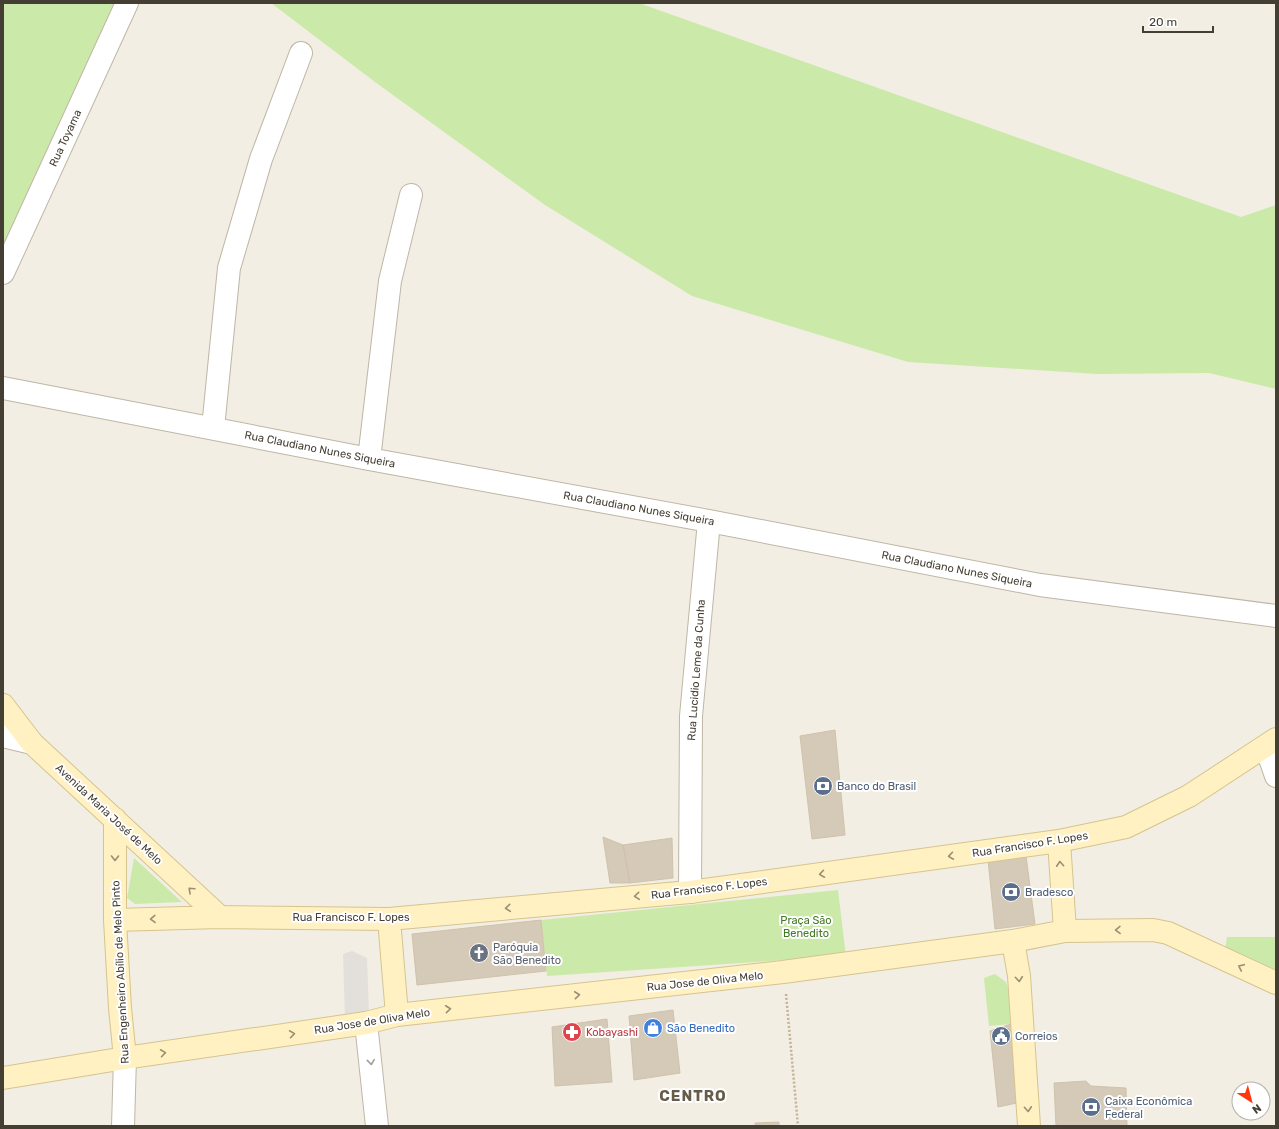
<svg xmlns="http://www.w3.org/2000/svg" width="1279" height="1129" viewBox="0 0 1279 1129" font-family="Rubik,sans-serif">
	<style>
		.green { fill: #cbeaa9 }
		.parking { fill: #e3e0dc }
		.building { fill: #d5cab8; stroke: #d0c2ab }
		.lines { fill: none; stroke-linecap: round; stroke-linejoin: round }
		.street-casing { stroke: #bfb6a5; stroke-width: 24 }
		.secondary-casing { stroke: #d5c48f; stroke-width: 24 }
		.path { stroke: #c1b395; stroke-width: 2.5; stroke-dasharray: 2 2; stroke-linecap: butt }
		.street { stroke: #fff; stroke-width: 22 }
		.secondary { stroke: #fff1c1; stroke-width: 22 }
		.oneway { stroke: #998f73 }
		.oneway2 { stroke: #a29e99 }
		.labels { text-anchor: middle; stroke-width: 4; stroke-linejoin: round; paint-order: stroke }
		.street-label { font-size: 11px; fill: #453e33; stroke: #fff }
		.service-label { font-size: 11px; fill: #4e5e75; stroke: #fff; text-anchor: start }
		.park-label { font-size: 11px; fill: #427a23; stroke: #fff }
		.worship-label { font-size: 11px; fill: #5b616d; stroke: #fff; text-anchor: start }
		.shop-label { font-size: 11px; fill: #366cbe; stroke: #fff; text-anchor: start }
		.health-label { font-size: 11px; fill: #be3a42; stroke: #fff; text-anchor: start }
		.district-label { font-size: 15px; font-weight: bold; letter-spacing: 1px; fill: #685c49; stroke: #fff }
	</style>
	<rect width="100%" height="100%" fill="#f3eee3"/>
	<path class="green" d="M3,3H115L3,245Z
		M271,3H639L1241,217L1276,205V389L1209,373L1097,374L908,362L692,296L545,205L375,82Z
		M134,858L182,902L135,904L127,898Z
		M838,890L846,956L547,976L541,920Z
		M1227,937H1276V975L1225,949Z
		M995,974L1006,982L1009,991L1011,1024L989,1026L984,978Z"/>
	<path class="parking" d="M352,951L367,958L369,1013L345,1019L343,954Z"/>
	<path class="building" d="M835,730L845,835L812,839L800,736Z
		M603,837L623,845L630,883H610Z
		M672,838L673,878L630,883L623,845Z
		M1026,856L1035,924L995,929L988,860Z
		M541,920L546,971L417,985L412,934Z
		M673,1010L680,1073L634,1080L629,1016Z
		M607,1019L612,1082L555,1086L552,1027Z
		M1011,1024L1017,1103L998,1107L990,1031Z
		M1086,1081L1091,1086L1126,1088L1127,1126H1056L1054,1083Z
		M779,1122V1126H755V1123Z"/>
	<g class="lines">
		<g class="street-casing">
			<path id="street" d="M3,273L127,3
				M3,388L369,459L709,521L1040,585L1276,616
				M213,428L229,268L261,159L301,53
				M369,459L390,281L411,195
				M3,736L32,743
				M1266,747L1276,776
				M690,892L691,716L709,521
				M366,1023L377,1126
				M123,1126L125,1058"/>
		</g>
		<g class="secondary-casing">
			<path id="secondary" d="M3,705L32,743L220,917
				M115,819V920L120,1008L125,1058
				M1059,841L1065,931
				M389,919L397,1015
				M115,920L220,917L389,919L690,892L1059,841L1126,827L1189,796L1276,739
				M1013,941L1019,976L1029,1126
				M3,1078L125,1058L366,1023L397,1015L783,972L1013,941L1065,931L1153,930L1168,933L1276,983"/>
		</g>
		<path class="path" d="M786,994L798,1126"/>
		<use href="#street" class="street"/>
		<use href="#secondary" class="secondary"/>
	</g>
	<defs><path id="oneway-chevron" d="M-2-3.5L2.5 0L-2 3.5" fill="none" stroke-width="1.6" stroke-linecap="round" stroke-linejoin="round"/></defs>
	<g class="oneway">
		<use href="#oneway-chevron" transform="translate(951 856) rotate(172)"/>
		<use href="#oneway-chevron" transform="translate(115 858) rotate(90)"/>
		<use href="#oneway-chevron" transform="translate(1060 864) rotate(-94)"/>
		<use href="#oneway-chevron" transform="translate(822 874) rotate(172)"/>
		<use href="#oneway-chevron" transform="translate(191 890) rotate(-137)"/>
		<use href="#oneway-chevron" transform="translate(637 896) rotate(175)"/>
		<use href="#oneway-chevron" transform="translate(508 908) rotate(175)"/>
		<use href="#oneway-chevron" transform="translate(153 919) rotate(178)"/>
		<use href="#oneway-chevron" transform="translate(1118 930) rotate(179)"/>
		<use href="#oneway-chevron" transform="translate(1241 967) rotate(-155)"/>
		<use href="#oneway-chevron" transform="translate(1019 979) rotate(85)"/>
		<use href="#oneway-chevron" transform="translate(577 995) rotate(-6)"/>
		<use href="#oneway-chevron" transform="translate(448 1009) rotate(-6)"/>
		<use href="#oneway-chevron" transform="translate(292 1034) rotate(-8)"/>
		<use href="#oneway-chevron" transform="translate(163 1053) rotate(-8)"/>
		<use href="#oneway-chevron" transform="translate(1028 1109) rotate(86)"/>
	</g>
	<use class="oneway2" href="#oneway-chevron" transform="translate(371 1062) rotate(84)"/>
	<defs>
		<g id="bank-disc" transform="scale(1)"><circle r="9.5" fill="#5c6f8a" stroke="#fff"/><path d="M-6-4H6V4H-6ZM0-2.3a2.3 2.3 0 1 0 0 4.6a2.3 2.3 0 1 0 0-4.6Z" fill="#fff"/></g>
		<g id="church-disc" transform="scale(1)"><circle r="9.5" fill="#6b7280" stroke="#fff"/><path d="M-1.2-6h2.4v3.5h3.3v2.4h-3.3V6h-2.4V-.1h-3.3v-2.4h3.3Z" fill="#fff"/></g>
		<g id="shop-disc" transform="scale(1)"><circle r="9.5" fill="#3f7fe0" stroke="#fff"/><path d="M-5-2.5h2.3a2.7 3.5 0 0 1 5.4 0H5L5.5 6h-11ZM-1.5-2.5h3a1.5 2.3 0 0 0-3 0Z" fill="#fff"/></g>
		<g id="pharmacy-disc" transform="scale(1)"><circle r="9.5" fill="#e0444e" stroke="#fff"/><path d="M-2-6h4v4h4v4h-4v4h-4v-4h-4v-4h4Z" fill="#fff"/></g>
		<g id="civic-disc" transform="scale(1)"><circle r="9.5" fill="#5c6f8a" stroke="#fff"/><path d="M-.6-6.5H3V-4.5H.6V-3L4-1V1h2V6H-6V1h2V-1L-.6-3ZM-1.2 2.5V6h2.4V2.5Z" fill="#fff"/></g>
	</defs>
	<g fill-rule="evenodd">
		<use href="#bank-disc" x="823" y="786"/>
		<use href="#bank-disc" x="1011" y="892"/>
		<use href="#church-disc" x="479" y="953"/>
		<use href="#shop-disc" x="653" y="1028"/>
		<use href="#pharmacy-disc" x="572" y="1032"/>
		<use href="#civic-disc" x="1001" y="1036"/>
		<use href="#bank-disc" x="1091" y="1107"/>
	</g>
	<g class="labels">
		<g class="street-label">
			<text transform="translate(65 138) rotate(-65)" y="4">Rua Toyama</text>
			<text transform="translate(320 449) rotate(11)" y="4">Rua Claudiano Nunes Siqueira</text>
			<text transform="translate(639 508) rotate(10)" y="4">Rua Claudiano Nunes Siqueira</text>
			<text transform="translate(957 569) rotate(11)" y="4">Rua Claudiano Nunes Siqueira</text>
			<text transform="translate(696 670) rotate(-86)" y="4">Rua Lucidio Leme da Cunha</text>
			<text transform="translate(109 814) rotate(43)" y="4">Avenida Maria José de Melo</text>
			<text transform="translate(1030 844) rotate(-9)" y="4">Rua Francisco F. Lopes</text>
			<text transform="translate(709 888) rotate(-7)" y="4">Rua Francisco F. Lopes</text>
			<text x="351" y="921">Rua Francisco F. Lopes</text>
			<text transform="translate(120 972) rotate(-93)" y="4">Rua Engenheiro Abílio de Melo Pinto</text>
			<text transform="translate(705 981) rotate(-6)" y="4">Rua Jose de Oliva Melo</text>
			<text transform="translate(372 1021) rotate(-9)" y="4">Rua Jose de Oliva Melo</text>
		</g>
		<g class="service-label">
			<text x="837" y="790">Banco do Brasil</text>
			<text x="1025" y="896">Bradesco</text>
			<text x="1015" y="1040">Correios</text>
			<text x="1105" y="1105">Caixa Econômica<tspan x="1105" dy="13">Federal</tspan></text>
		</g>
		<g class="park-label">
			<text x="806" y="924">Praça São<tspan x="806" dy="13">Benedito</tspan></text>
		</g>
		<g class="worship-label">
			<text x="493" y="951">Paróquia<tspan x="493" dy="13">São Benedito</tspan></text>
		</g>
		<g class="shop-label">
			<text x="667" y="1032">São Benedito</text>
		</g>
		<g class="health-label">
			<text x="586" y="1036">Kobayashi</text>
		</g>
		<g class="district-label">
			<text x="693" y="1101">CENTRO</text>
		</g>
	</g>
	<rect width="1279" height="1129" fill="none" stroke="#453e33" stroke-width="8"/>
	<g transform="translate(1251 1101) rotate(144)"><circle r="19" fill="#ffffff" stroke="#b5b2ad"/>
	<path d="M0-3L7 15L0 10L-7 15Z" fill="#ff360e"/>
	<text y="-6" font-size="11" font-weight="bold" text-anchor="middle" fill="#453e33">N</text>
	</g>
	<path d="M1143 26v6h70v-6" fill="none" stroke="#453e33" stroke-width="2"/>
	<text x="1149" y="26" font-size="12" fill="#453e33" stroke="#ffffff" stroke-width="3" paint-order="stroke">20 m</text>
</svg>
